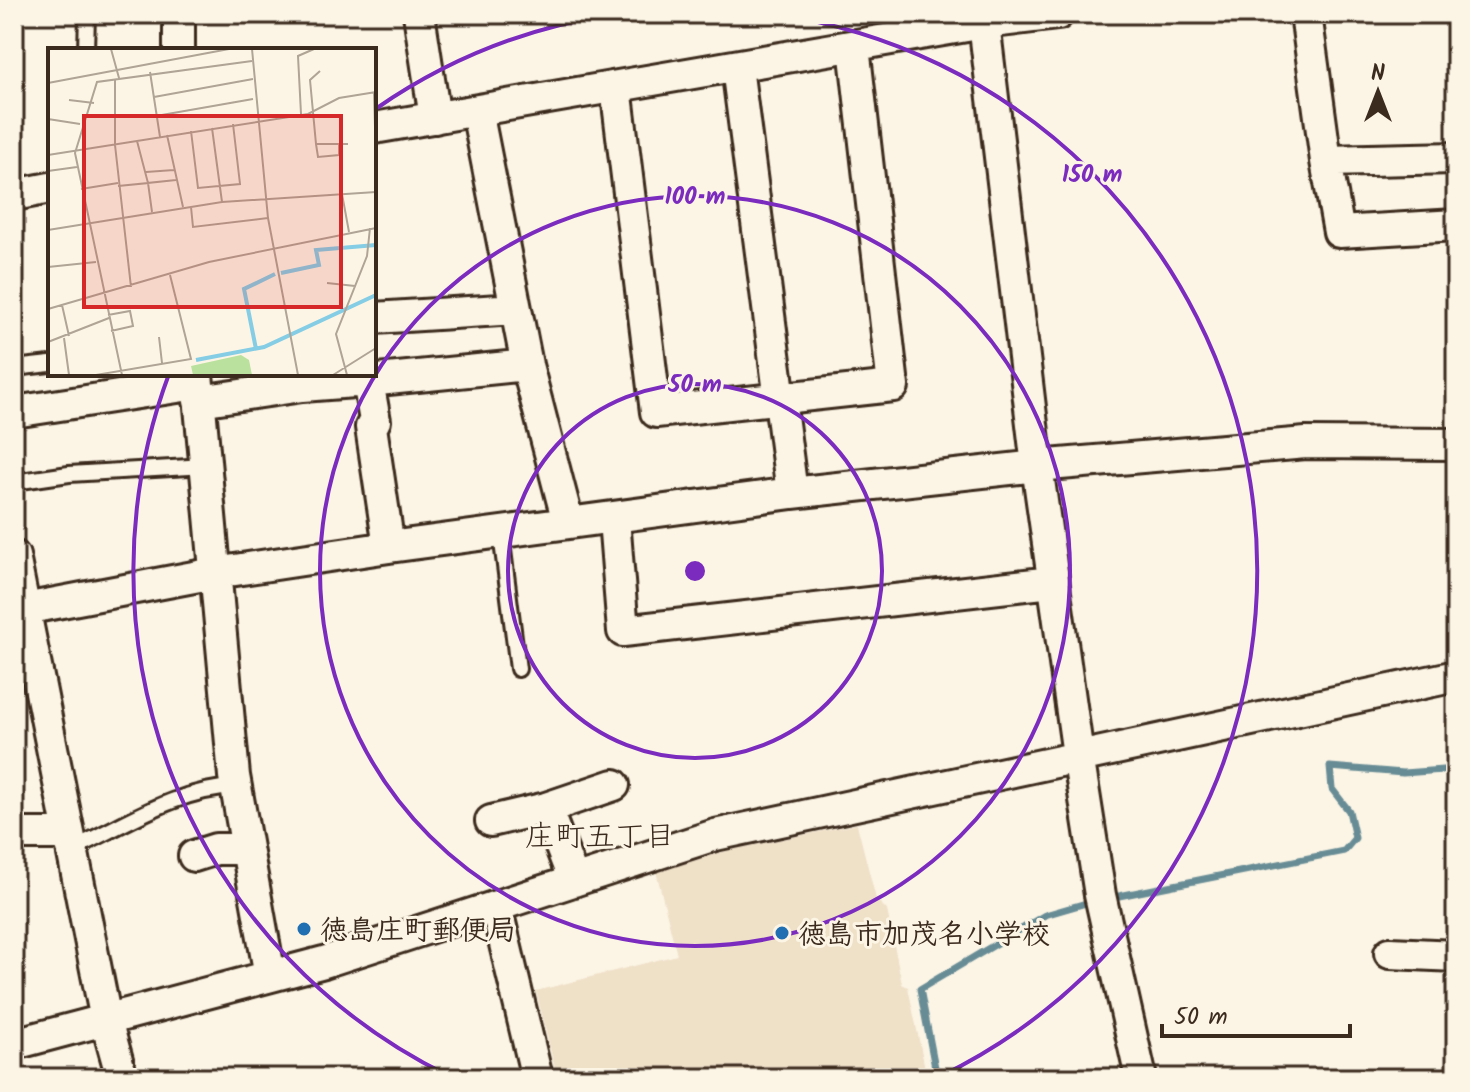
<svg xmlns="http://www.w3.org/2000/svg" width="1470" height="1092" viewBox="0 0 1470 1092" font-family="Kalam,'Klee One',sans-serif">
	<style>
		.built { fill: #efe0c8 }
		.lines { fill: none; stroke-linecap: round; stroke-linejoin: round }
		.stream { stroke: #678c95; stroke-width: 7 }
		.lane-casing { stroke: #3b2a1e; stroke-width: 20 }
		.street-casing { stroke: #3b2a1e; stroke-width: 36 }
		.secondary-casing { stroke: #3b2a1e; stroke-width: 48 }
		.lane { stroke: #fcf5e5; stroke-width: 14 }
		.street { stroke: #fcf5e5; stroke-width: 30 }
		.secondary { stroke: #fcf5e5; stroke-width: 42 }
		.ring { fill: none; stroke: #7b2cbf; stroke-width: 4 }
		.poi-dot { fill: #1f6fb2; stroke: #fcf5e5; stroke-width: 3 }
		.labels { text-anchor: middle; stroke-width: 6; stroke-linejoin: round; paint-order: stroke }
		.poi-label { font-size: 28px; font-weight: bold; fill: #3b2a1e; stroke: #fcf5e5; text-anchor: start }
		.neighbourhood-label { font-size: 30px; fill: #3b2a1e; stroke: #fcf5e5 }
		.inset-river { fill: none; stroke: #84cde5; stroke-width: 4 }
		.inset-road { fill: none; stroke: #afa495; stroke-width: 2 }
		.view { fill: #d62828; fill-opacity: 0.15; stroke: #d62828; stroke-width: 4 }
		.inset-edge { fill: none; stroke: #3b2a1e; stroke-width: 4 }
		.centre { fill: #7b2cbf; stroke: #fcf5e5; stroke-width: 4 }
		.ring-label { font-size: 24px; text-anchor: middle; font-weight: bold; fill: #7b2cbf; stroke: #fcf5e5; stroke-width: 6; stroke-linejoin: round; paint-order: stroke }
	</style>
	<rect width="100%" height="100%" fill="#fcf5e5"/>
	<filter id="ink" filterUnits="userSpaceOnUse"><feTurbulence type="fractalNoise" baseFrequency=".0125" numOctaves="2"/><feDisplacementMap in="SourceGraphic" scale="16" xChannelSelector="R" yChannelSelector="G"/><feConvolveMatrix kernelMatrix="1 2 1 2 8 2 1 2 1" color-interpolation-filters="sRGB"/></filter>
	<g filter="url(#ink)">
		<path class="built" d="M857,824L876,899L887,910L902,984L908,987L927,1078H557L536,991L677,955L656,871L729,850Z"/>
		<g class="lines">
			<path class="stream" d="M1109,898L1344,851L1355,838L1349,811L1332,789L1330,767L1403,773L1456,769
				M937,1078L920,989L1045,915L1093,901"/>
			<g class="lane-casing">
				<path id="lane" d="M86,50L87,14
					M14,368L50,364
					M14,482L69,474L206,466
					M501,534L518,669
					M72,849C125,825 176,789 236,787"/>
			</g>
			<g class="street-casing">
				<path id="street" d="M179,14V50
					M419,14L435,118
					M1306,14L1326,161L1456,158
					M984,23L1037,466L1078,755L1100,895L1141,1078
					M737,67L792,493
					M616,87L656,412L893,386L854,47
					M477,111L527,365L568,522
					M374,128L984,23L1058,14
					M1326,161L1339,232L1456,225
					M14,195L50,188
					M374,318L516,309
					M197,374L234,776L270,976
					M199,401L302,386L368,381L367,374
					M14,412L197,384
					M614,519L623,631L1052,582
					M389,547L371,427L375,421L368,381L527,365
					M14,556L106,1020L122,1078
					M14,611L215,573L389,547L792,493L1037,466L1306,443L1456,444
					M546,808L574,881
					M491,821L546,808L614,785
					M14,834H69
					M194,856L216,849H247
					M496,906L537,1078
					M1390,953L1456,956
					M14,1044L324,962L715,835L1456,676"/>
			</g>
			<g class="secondary-casing">
				<path id="secondary" d="M983,14L984,23"/>
			</g>
			<use href="#lane" class="lane"/>
			<use href="#street" class="street"/>
			<use href="#secondary" class="secondary"/>
		</g>
	</g>
	<g class="ring">
		<circle cx="695" cy="571" r="187"/>
		<circle cx="695" cy="571" r="375"/>
		<path d="M449 1076A562 562 0 0 1 169 374M377 108A562 562 0 0 1 617 14M773 14A562 562 0 0 1 941 1076"/>
	</g>
	<g class="poi-dot">
		<circle cx="304" cy="929" r="8"/>
		<circle cx="782" cy="933" r="8"/>
	</g>
	<g class="labels">
		<g class="poi-label">
			<text x="320" y="939">徳島庄町郵便局</text>
			<text x="798" y="943">徳島市加茂名小学校</text>
		</g>
		<g class="neighbourhood-label">
			<text x="600" y="846">庄町五丁目</text>
		</g>
	</g>
	<g transform="translate(48 48)">
		<rect width="328" height="328" fill="#fcf5e5"/>
		<path d="M193,307L201,312L204,327H145L143,318Z" fill="#bae29e"/>
		<path class="inset-river" d="M233,225L271,217L268,202L328,197M208,301L196,241L227,226M148,312L216,299L328,247"/>
		<path class="inset-road" d="M63,1L71,30M204,1L220,170L250,327M272,23L262,32L268,96H300M102,24L112,89M67,31V97L83,239M0,35L181,1M326,45L328,113M106,49L205,31M21,52L46,55M253,66L250,8L266,1M108,68L205,51M0,71L32,76M164,80L174,154M143,83L150,140L192,136L185,76M119,87L135,159M268,96L270,109L291,107V96M0,106L1,71M0,107L260,66L291,50L328,44M0,123L29,119M98,124L126,122M70,138L100,135L89,93M33,141L70,135M294,146L301,184M143,159L145,179L220,170M104,164L100,135L128,132M0,182L174,154L328,144M0,219L48,214M279,235L307,238M14,257L21,288M0,261L161,214L328,180M60,267L82,263L85,278L63,283M111,289L114,315M16,290L21,327M0,294L61,270M48,327L143,311L122,227M74,327L27,105L49,34L204,13M285,327L328,300M299,327L288,286L319,208L322,180"/>
		<path class="view" d="M36,68H293V259H36Z"/>
		<rect width="328" height="328" class="inset-edge"/>
	</g>
	<circle cx="695" cy="571" r="12" class="centre"/>
	<g class="ring-label">
		<text x="1092" y="182">150 m</text>
		<text x="695" y="204">100 m</text>
		<text x="695" y="392">50 m</text>
	</g>
	<rect width="1470" height="1092" fill="none" stroke="#fcf5e5" stroke-width="48"/>
	<rect x="24" y="24" width="1422" height="1044" fill="none" stroke="#3b2a1e" stroke-width="3" filter="url(#ink)"/>
	<g transform="translate(1378 92)" stroke="#fcf5e5" stroke-width="6" paint-order="stroke">
	<path d="M0-6L14 30L0 20L-14 30Z" fill="#3b2a1e"/>
	<text y="-12" font-size="22" font-weight="bold" text-anchor="middle" fill="#3b2a1e">N</text>
	</g>
	<path d="M1162 1024v12h188v-12" fill="none" stroke="#3b2a1e" stroke-width="4"/>
	<text x="1174" y="1024" font-size="24" fill="#3b2a1e" stroke="#fcf5e5" stroke-width="6" paint-order="stroke">50 m</text>
</svg>
